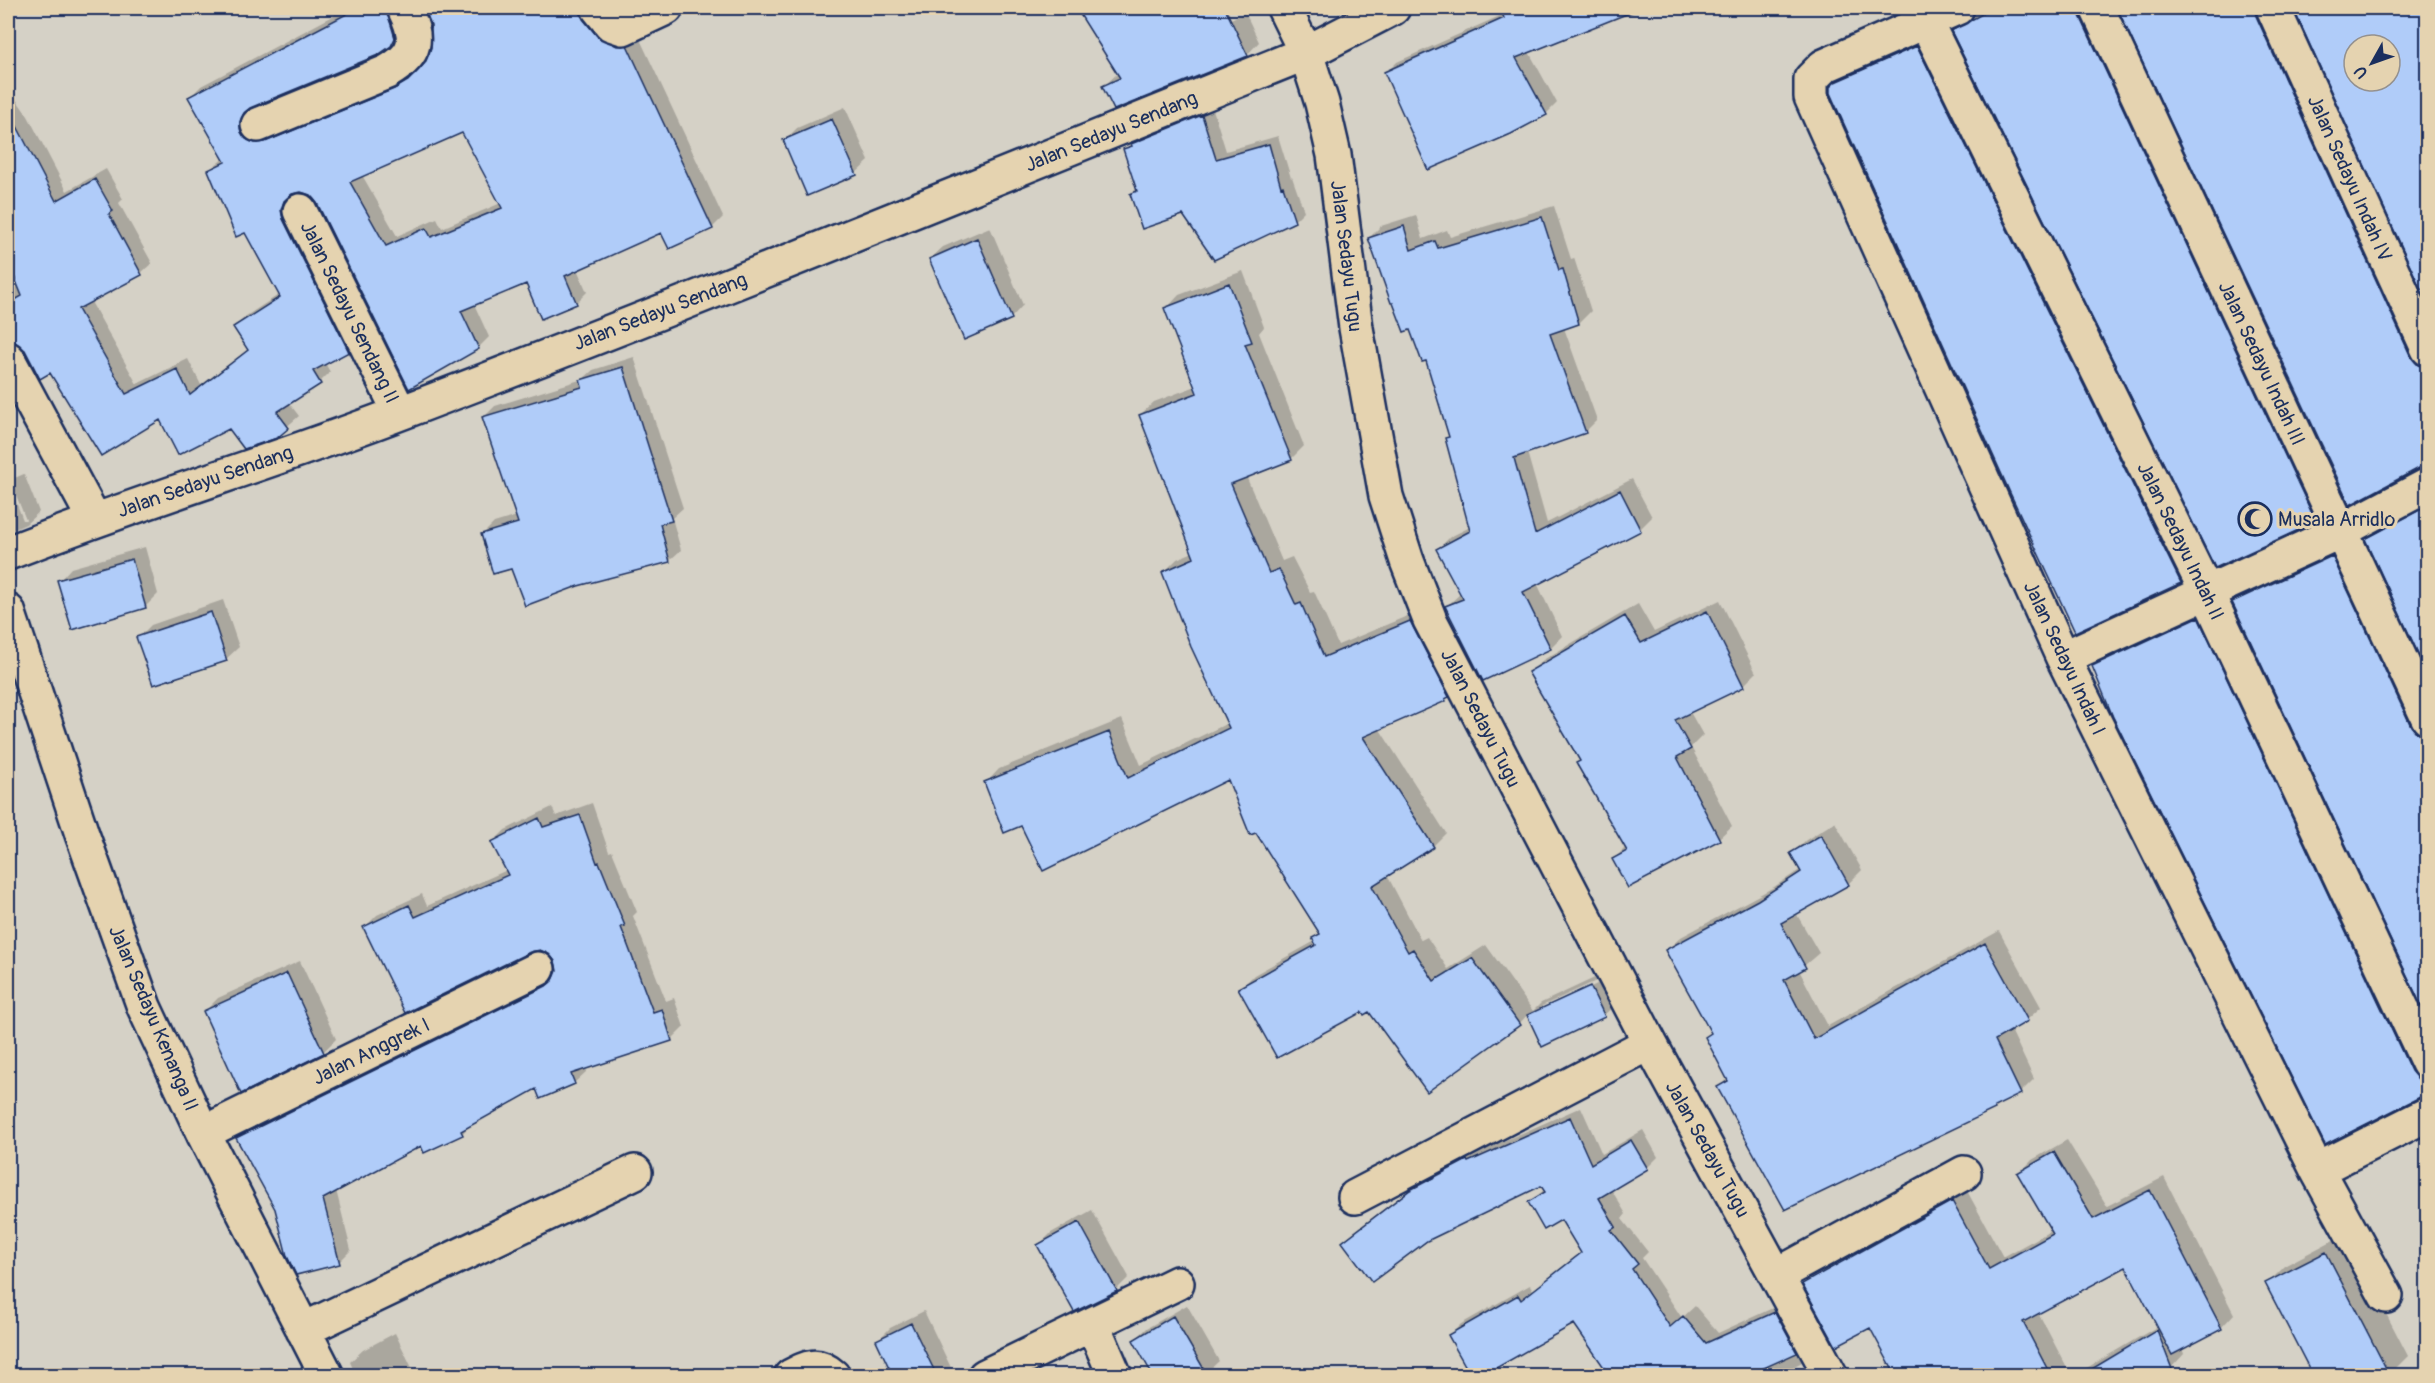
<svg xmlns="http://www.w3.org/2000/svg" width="2435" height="1383" viewBox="0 0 2435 1383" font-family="Pangolin,sans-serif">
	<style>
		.shadow { fill: #0003; fill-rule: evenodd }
		.building { fill: #b0ccf9; stroke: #1b2f5e; stroke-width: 1.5; fill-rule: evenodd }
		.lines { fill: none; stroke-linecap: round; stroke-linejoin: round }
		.minor-casing { stroke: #1b2f5e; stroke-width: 38 }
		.minor { stroke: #e5d3b0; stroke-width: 33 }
		.labels { text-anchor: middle; stroke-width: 6; stroke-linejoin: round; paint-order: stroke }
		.street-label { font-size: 20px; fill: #1b2f5e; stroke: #e5d3b0 }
		.poi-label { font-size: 20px; fill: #1b2f5e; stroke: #e5d3b0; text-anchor: start }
	</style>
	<rect width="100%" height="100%" fill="#d5d1c6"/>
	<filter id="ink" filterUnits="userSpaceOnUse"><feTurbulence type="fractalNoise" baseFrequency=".0167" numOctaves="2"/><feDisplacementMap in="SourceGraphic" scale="12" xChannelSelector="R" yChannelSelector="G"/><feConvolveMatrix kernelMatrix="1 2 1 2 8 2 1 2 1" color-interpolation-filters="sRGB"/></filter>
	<g filter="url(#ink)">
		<path class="shadow" d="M332,8H400L402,33L390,45L252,106L251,120L277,132L407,79L420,70L426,64L434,39L425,8H593L638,35L723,217L712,228L662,231L577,269L587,292L576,303L527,282L474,304L489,337L478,348L311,194L301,191L293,192L292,199L359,340L348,351L325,363L330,372L320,382L289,403L299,416L276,436L161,418L51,371L17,341L8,325V88L28,116L67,191L106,169L123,199L119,203L152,263L141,273L90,300L137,384L188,359L201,385L249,349L235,327L246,316L280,294L209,170L224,158L190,97L201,86L335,15ZM463,131L501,203L442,228L437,218L397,236L362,175Z
			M1077,8H1195L1209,30L1245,12L1259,42L1247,55L1104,86L1118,73Z
			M1502,8H1609L1611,12L1529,52L1557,103L1546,114L1386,73L1397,62L1504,14Z
			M1985,8H2094L2328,508L2315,521L1953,31L1966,19L1979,13Z
			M2119,8H2270L2428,349V465L2419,467L2350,503Z
			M2295,8H2428V299ZM2354,45H2390V81H2354Z
			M1929,35L2193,570L2180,582L1831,87L1849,70Z
			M1212,106L1226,151L1278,136L1291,178L1292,177L1304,211L1294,221L1184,213L1131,194L1137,188L1124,150L1142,134Z
			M845,107L869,161L856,173L784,141L797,128Z
			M1554,206L1571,259L1574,258L1591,311L1579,323L1564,328L1597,420L1585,432L1527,452L1547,523L1632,479L1652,517L1640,529L1537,583L1562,636L1550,648L1446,607L1461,593L1438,549L1450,537L1470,527L1447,439L1450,435L1427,359L1369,238L1381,226L1416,215L1423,239L1447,230L1450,237Z
			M990,227L1023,305L1011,318L930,259L943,247Z
			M1243,271L1264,327L1259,333L1304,446L1291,459L1246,476L1282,561L1292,557L1310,592L1314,591L1338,645L1424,609L1459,687L1445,700L1379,728L1446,833L1433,846L1387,875L1421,940L1427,937L1448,969L1486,945L1533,1011L1541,1003L1603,974L1617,1003L1604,1015L1543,1045L1528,1014L1519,1024L1363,1010L1240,989L1254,975L1315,941L1314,938L1320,932L1229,778L1022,824L986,783L999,769L1122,719L1141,765L1228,723L1164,572L1177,559L1193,552L1140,415L1154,402L1196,386L1166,309L1179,295ZM1596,981L1597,984L1542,1010V1006Z
			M634,357L683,508L672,518L681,550L669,561L512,567L483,534L494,523L517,516L484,417L495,406L583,379L593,370Z
			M24,474L39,512L26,524L8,532V481L23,520H26L10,480Z
			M2428,502V669L2367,540L2380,527Z
			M2344,544L2428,719V1014L2234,602L2246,589Z
			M145,547L158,594L146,606L73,628L59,581L71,568Z
			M223,600L239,647L226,659L138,638L151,625Z
			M1720,600L1756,673L1743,686L1690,712L1703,735L1691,747L1732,826L1719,838L1614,859L1626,847L1581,760L1530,672L1543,660L1638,604L1654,632Z
			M2210,606L2428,1064V1092L2419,1096L2093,666L2106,653Z
			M592,803L609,852L612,851L637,912L633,916L666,1001L674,998L684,1027L672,1039L585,1068L587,1071L574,1083L537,1087L474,1121L462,1134L422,1143L336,1190L351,1250L339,1262L276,1208L238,1138L250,1126L556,976L558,971L556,960L549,952L539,949L365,927L377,915L422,894L427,906L507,870L493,842L505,830L552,807L556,816Z
			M1835,822L1862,870L1848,884L1796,913L1819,953L1799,970L1828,1026L1999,931L2041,1007L2027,1020L2011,1030L2034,1079L2020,1093L2001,1102L1995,1108L1786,1208L1719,1087L1728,1078L1707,1037L1712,1032L1667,950L1681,937L1774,887L1801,869L1792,853L1806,840Z
			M300,961L336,1039L323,1052L241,1092L205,1011L218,998Z
			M1581,1107L1602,1154L1643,1130L1658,1157L1647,1168L1611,1189L1626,1214L1622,1219L1648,1252L1642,1258L1682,1318L1695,1306L1718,1333L1786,1302L1813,1351L1802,1362L1789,1369L1793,1376H1612L1574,1322L1450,1335L1461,1324L1530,1285L1533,1290L1582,1252L1562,1218L1530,1202L1545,1189L1542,1184L1344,1242L1355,1231L1423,1179L1479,1150V1152Z
			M2067,1140L2107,1206L2164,1177L2234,1314L2221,1328L2182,1348L2184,1354L2171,1368L2149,1376H2073L2158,1326L2127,1265L2038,1312L2071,1376H1926L1871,1326L1804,1284L1818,1271L1966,1189L2003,1257L2052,1230L2019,1174L2032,1160Z
			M1092,1210L1129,1277L1116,1290L1075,1310L1039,1245L1051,1233Z
			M2345,1234L2408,1356L2388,1376L2267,1284L2286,1265Z
			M1187,1305L1219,1361L1206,1373L1135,1340L1147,1328Z
			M924,1311L954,1374L953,1376H895L878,1340L890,1328Z
			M395,1333L416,1376H356L350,1362L363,1350Z
			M271,1366L277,1376H253Z"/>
		<path class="building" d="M358,8H386L395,38L391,46L378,55L250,108L244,113L240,122L241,132L246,139L255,143L265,142L394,89L408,81L425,63L431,47V25L424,8H580L583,19L597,36L617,46L627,45L713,229L669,249L661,233L565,276L577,304L541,319L526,284L461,311L479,349L409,389L317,203L310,195L301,192L292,194L284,201L281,210L283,219L349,352L313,371L321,384L277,412L289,428L277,438L244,449L229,429L178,455L160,420L101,456L50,373L40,379L25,350L15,342L8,328V304L22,296L8,261V109L56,201L95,179L113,211L109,214L142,275L78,309L126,394L177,369L190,395L248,350L233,327L280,297L245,233L236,237L208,170L225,162L188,97ZM462,133L502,208L431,237L426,228L386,246L350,182Z
			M1076,8H1225L1248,56L1114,110L1102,86L1120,78Z
			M1500,8L1639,9L1516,58L1547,115L1511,134L1428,170L1384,72L1504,18Z
			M1993,8H2078L2080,16L2316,522L2215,568L1951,31Z
			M2117,8H2254L2256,16L2411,357L2418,365L2427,368V466L2419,468L2350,505Z
			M2293,8H2427V303ZM2354,45H2390V81H2354Z
			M1917,46L2181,583L2075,632L2011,495L1830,93V87L1835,82Z
			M1202,115L1216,159L1269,144L1281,187L1283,186L1295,222L1214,260L1183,215L1142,229L1130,194L1137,191L1123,149L1132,146L1131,144Z
			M832,119L857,175L807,196L783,140Z
			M1542,217L1559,270L1563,269L1579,324L1550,334L1586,433L1514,458L1535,534L1620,490L1641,531L1523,592L1551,649L1483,681L1445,606L1463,599L1436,549L1470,531L1445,438L1449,437L1426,361L1422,362L1410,330L1404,332L1393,303H1391L1368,238L1404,226L1411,250L1435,241L1438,248Z
			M977,238L1012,319L964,340L929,259Z
			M1229,283L1252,342L1245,344L1292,460L1231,484L1269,573L1279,569L1296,605L1301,603L1324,657L1410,621L1449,697L1445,699L1446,701L1363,737L1434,847L1372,886L1408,952L1413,949L1434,981L1472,958L1520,1025L1427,1092L1369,1012L1364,1015L1362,1012L1277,1058L1238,988L1316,945L1312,938L1320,934L1256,833L1250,835L1228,780L1043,871L1021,826L1004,833L984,782L1109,732L1128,778L1229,728L1191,647L1162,572L1194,558L1139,415L1197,393L1164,308Z
			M623,367L672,521L660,524L670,562L578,586L525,606L511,569L493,574L481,534L518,523L482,417L582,387L580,380Z
			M2427,506V673L2365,539Z
			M2332,556L2411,726L2418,734L2427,737V1018L2232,602Z
			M132,559L146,608L72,630L57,580Z
			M1707,611L1744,687L1675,720L1691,749L1677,757L1720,840L1628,888L1612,859L1627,851L1576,763L1580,761L1528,672L1625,616L1641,643Z
			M211,612L227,661L153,685L136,637Z
			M2198,617L2411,1071L2418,1079L2427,1082V1096L2420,1097L2325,1145L2113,717L2092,666Z
			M580,815L597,863L599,862L625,926L621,927L653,1012L662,1009L672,1041L571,1074L575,1084L540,1099L536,1089L461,1131L463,1135L424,1153L421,1146L323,1199L340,1264L296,1275L287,1256L275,1209L236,1138L546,986L553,980L557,971L555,961L549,954L540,950L530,952L405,1013L363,927L409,905L415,917L508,875L491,842L539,818L543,827Z
			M1821,835L1849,885L1781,923L1806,968L1784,980L1814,1039L1985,943L2028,1021L1995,1040L2021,1094L1994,1107L1995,1109L1785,1210L1717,1087L1728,1081L1705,1037L1711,1033L1665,950L1758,900L1801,872L1790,853Z
			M287,973L324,1053L241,1094L203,1011Z
			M1590,986L1605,1017L1542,1047L1527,1015Z
			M1570,1117L1591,1164L1631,1140L1648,1169L1599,1198L1616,1227L1611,1230L1638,1264L1632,1269L1670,1327L1683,1316L1706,1343L1775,1312L1797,1353L1746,1376H1610L1574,1324L1482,1376H1471L1448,1335L1518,1295L1521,1300L1581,1253L1561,1220L1544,1230L1528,1202L1545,1192L1541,1186L1427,1241L1372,1282L1342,1242L1410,1190L1467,1160L1468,1162Z
			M2054,1152L2093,1219L2150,1190L2222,1329L2172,1355L2126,1267L2023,1322L2051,1376H1896L1870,1328L1836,1346L1802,1284L1952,1201L1989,1269L2053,1234L2017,1173Z
			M1079,1222L1117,1291L1074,1312L1037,1245Z
			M2326,1252L2390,1376H2313L2265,1283Z
			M1173,1316L1208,1376H1153L1133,1340Z
			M911,1323L937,1376H893L876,1340Z
			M2157,1330L2172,1369L2153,1376H2080Z"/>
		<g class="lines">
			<g class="minor-casing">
				<path id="minor" d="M598,8L611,24L623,28L666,8
					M1284,8L1306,53L1322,103L1334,155L1356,328L1386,496L1407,561L1430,620L1650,1043L1831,1376
					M1957,8L1824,66L1811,79V97L2063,658L2317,1170L2386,1296
					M2097,8L2428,718
					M2273,8L2428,349
					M1926,22L2207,593L2428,1063
					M258,125L387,72C418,54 419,39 404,8
					M300,211L400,413
					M8,359L94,519
					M8,553C138,502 272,462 403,412C705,297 1005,174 1306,53L1393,8
					M8,611L82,834L144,1007L203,1133L327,1376
					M2063,658L2341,531L2428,485
					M203,1133L538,969
					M2317,1170L2428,1114
					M1355,1197L1650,1043
					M1777,1275L1964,1173
					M1093,1325L1115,1376
					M303,1330L635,1172
					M791,1376C808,1367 817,1362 833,1376
					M985,1376L1177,1283"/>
			</g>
			<use href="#minor" class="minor"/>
		</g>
	</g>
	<defs>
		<g id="mosque-ring" transform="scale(1.725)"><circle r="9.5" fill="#e5d3b0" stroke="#1b2f5e" stroke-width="1.5"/><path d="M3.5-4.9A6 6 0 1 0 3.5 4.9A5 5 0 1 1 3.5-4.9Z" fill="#1b2f5e"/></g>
	</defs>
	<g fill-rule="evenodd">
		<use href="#mosque-ring" x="2255" y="519"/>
	</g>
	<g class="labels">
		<g class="street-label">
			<text transform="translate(1111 131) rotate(-22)" y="7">Jalan Sedayu Sendang</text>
			<text transform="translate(2350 178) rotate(66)" y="7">Jalan Sedayu Indah IV</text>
			<text transform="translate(1347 256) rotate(83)" y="7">Jalan Sedayu Tugu</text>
			<text transform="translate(660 311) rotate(-21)" y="7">Jalan Sedayu Sendang</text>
			<text transform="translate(350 312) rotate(64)" y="7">Jalan Sedayu Sendang II</text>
			<text transform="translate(2262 363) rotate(65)" y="7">Jalan Sedayu Indah III</text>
			<text transform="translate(205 481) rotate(-19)" y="7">Jalan Sedayu Sendang</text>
			<text transform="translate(2181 541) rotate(64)" y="7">Jalan Sedayu Indah II</text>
			<text transform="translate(2065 658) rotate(65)" y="7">Jalan Sedayu Indah I</text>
			<text transform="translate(1481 718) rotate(63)" y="7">Jalan Sedayu Tugu</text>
			<text transform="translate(154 1018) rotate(67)" y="7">Jalan Sedayu Kenanga II</text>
			<text transform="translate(371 1051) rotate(-26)" y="7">Jalan Anggrek I</text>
			<text transform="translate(1708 1149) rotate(61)" y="7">Jalan Sedayu Tugu</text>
		</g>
		<g class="poi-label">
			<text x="2278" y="526">Musala Arridlo</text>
		</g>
	</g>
	<rect width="2435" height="1383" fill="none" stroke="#e5d3b0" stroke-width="30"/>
	<rect x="15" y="15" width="2405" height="1353" fill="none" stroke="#1b2f5e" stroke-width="2" filter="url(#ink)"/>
	<g transform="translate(2372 63) rotate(230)"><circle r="28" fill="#e5d3b0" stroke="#94918f" stroke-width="1.5"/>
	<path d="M0-4.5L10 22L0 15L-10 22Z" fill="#1b2f5e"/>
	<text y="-9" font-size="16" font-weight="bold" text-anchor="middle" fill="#1b2f5e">U</text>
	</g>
</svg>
